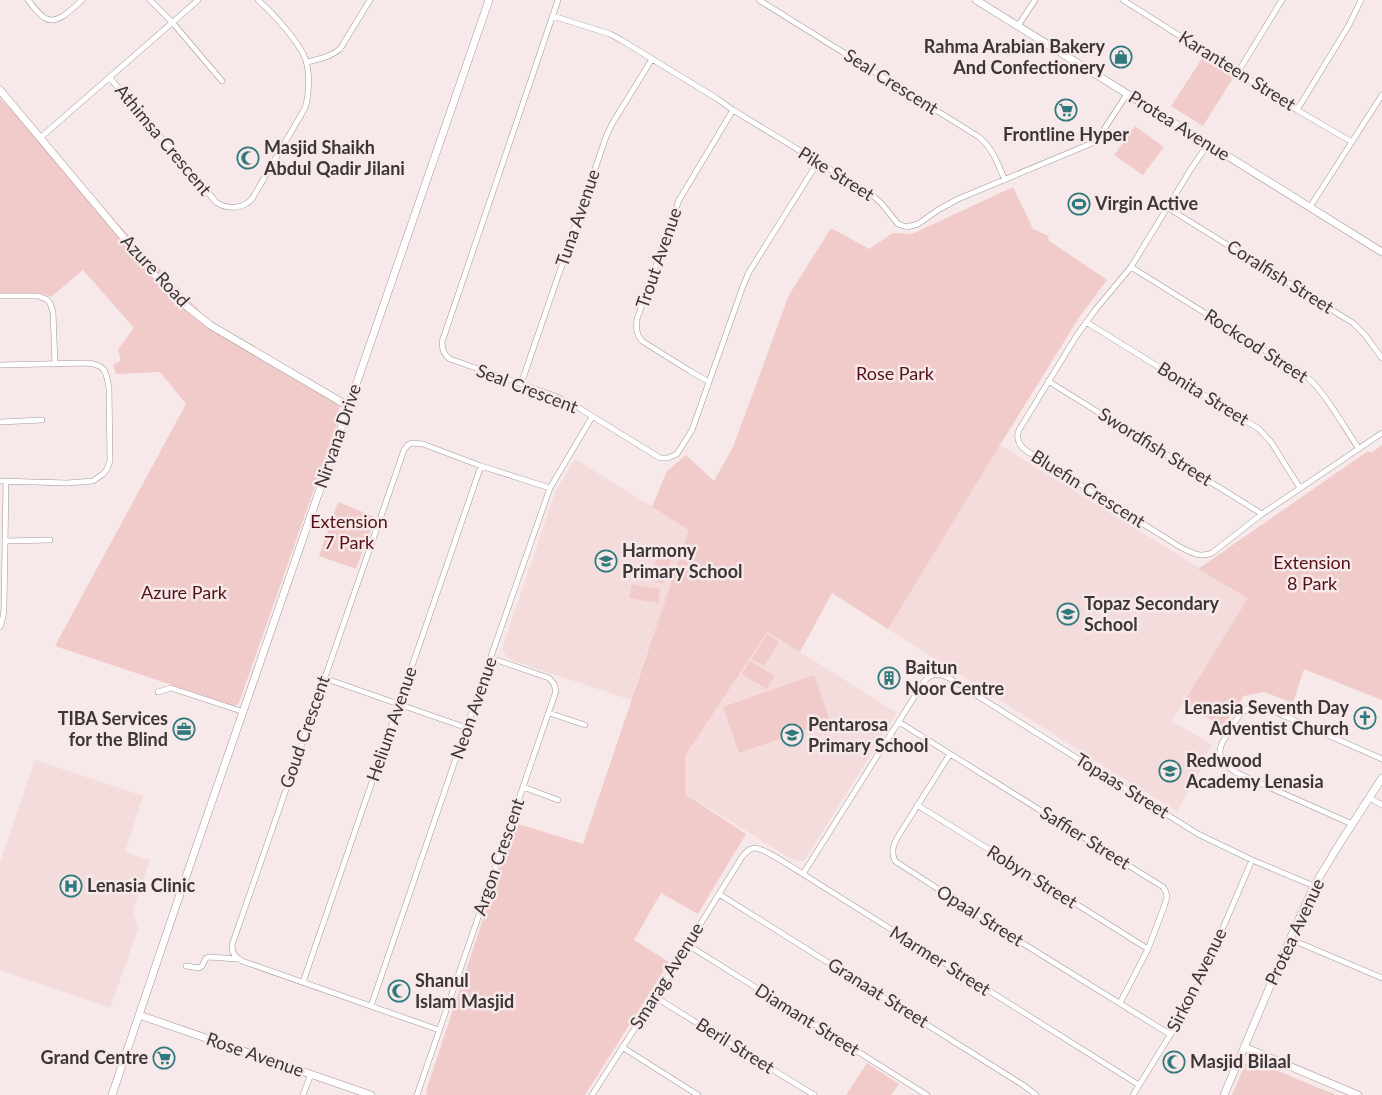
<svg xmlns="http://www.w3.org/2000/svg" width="1382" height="1095" viewBox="0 0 1382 1095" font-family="Lato,sans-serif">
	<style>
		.built { fill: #f3dcdb }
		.green { fill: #f0cbca }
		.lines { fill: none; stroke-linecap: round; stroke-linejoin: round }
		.street-casing { stroke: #a39696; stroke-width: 6 }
		.secondary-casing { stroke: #a39696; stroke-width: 8 }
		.street { stroke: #fff; stroke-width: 5 }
		.secondary { stroke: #fff; stroke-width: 7 }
		.labels { text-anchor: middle; stroke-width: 5; stroke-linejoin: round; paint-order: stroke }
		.poi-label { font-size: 18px; font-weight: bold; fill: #3c3636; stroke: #f7e9e9; text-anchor: start }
		.street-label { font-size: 18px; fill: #3c3636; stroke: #f7e9e9 }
		.park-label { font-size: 18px; fill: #551019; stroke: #f7e9e9 }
	</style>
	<rect width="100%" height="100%" fill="#f7e9e9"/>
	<path class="built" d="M1000,445L1248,598L1172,721L1212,745L1206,756L1208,758L1177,811L1132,784L888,629Z
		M575,459L690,530L631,700L508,659L502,649L556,490Z
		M767,631L897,713L804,861H795L684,793L685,756Z
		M35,760L143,796L125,852L150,860L133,910L138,929L110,1008L0,970V862Z"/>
	<path class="green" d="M1203,57L1233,78L1203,126L1171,106Z
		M0,98L224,337L334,402L339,406V418L240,700L238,704L235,706L55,646L186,404L160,372L116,374L113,365L121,361L118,349L134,328L83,270L51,297L41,293H0Z
		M1135,126L1164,147L1143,175L1114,155Z
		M1013,187L1033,229L1049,236L1048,240L1107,280L1080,316L1000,445L888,629L832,593L800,652L767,632L685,756V794L746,834L698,914L661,893L634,940L669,962L585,1095H427L426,1091L515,823L583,844L689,530L652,507L667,471L686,455L714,481L733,447L789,295L831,228L869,249L893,233L912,234Z
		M1382,445V700L1304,669L1293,703L1264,692L1244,696L1223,727L1183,703L1248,598L1198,569L1368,451L1371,453Z
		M338,502L375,517L356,569L319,556Z
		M658,552L672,557L664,584L650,580Z
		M632,584L660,589L658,603L629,598Z
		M767,634L779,642L764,666L752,659Z
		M750,661L775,676L767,689L742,674Z
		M814,675L830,721L739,753L723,707Z
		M1254,1061L1336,1095H1232L1246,1062Z
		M867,1063L899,1084L891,1095H846Z"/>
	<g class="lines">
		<g class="street-casing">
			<path id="street" d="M28,0C33,6 38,14 45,18C57,26 73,8 82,0
				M150,0L172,22L222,81
				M558,0L442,342C442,349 444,355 450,359L555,396L579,408L660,458H668L677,454L692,430L743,286L749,272L818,162
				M759,0L979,137C993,148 998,165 1005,180
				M1123,0L1297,110L1352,142
				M553,16L610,34L621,40L716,98L733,110L871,194L881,203L898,224L907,227L918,224L938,210L958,199L1090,144L1101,134L1127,94
				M1018,26L1035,0
				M307,62C318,59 331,57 340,49L370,0
				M1238,72L1282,0
				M109,77L216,202C227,210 243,209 252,199L305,108C309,96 310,74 306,61C302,45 271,11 258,0
				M1297,110L1349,25L1361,0
				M40,138L198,0
				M1208,144L1191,169L1131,267L1096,309L1077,335L1019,430C1014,443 1024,450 1035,456L1180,547C1192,553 1200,558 1212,553L1262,514L1382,433
				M1310,207L1382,95
				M1168,208L1353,323L1365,335L1382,358
				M1131,267L1306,376C1325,392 1344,427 1359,449
				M0,296H38L46,299L50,303L53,312L55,364
				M1086,322L1259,429L1271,442L1300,488
				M0,365L87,363C105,365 106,370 109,388L110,461L107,469L103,474L93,481L67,483L0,481
				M1048,381L1262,514
				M709,382L690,371L642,341C636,334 636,328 637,319L679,200L733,110
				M521,384L606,137L612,124L652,59
				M0,422L42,420
				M5,541L50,540
				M0,627L3,617L4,608L6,482
				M324,678L467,728
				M158,692L171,688L244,712
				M549,713L585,725
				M899,722L1163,887L1166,892L1167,897L1164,907L1148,949L1120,1003
				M950,754L897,838C893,846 891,852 895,861L998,928L1171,1035
				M523,787L558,800
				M1370,798L1382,805
				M917,805L1011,863L1148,949
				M1352,824L1237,773C1224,765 1216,758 1222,743C1231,729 1241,704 1260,705L1382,759
				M803,874L923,683C931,672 939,673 949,678L1198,834L1252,860L1314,886
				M719,894L1023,1085L1036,1095
				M1290,939L1382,978
				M688,945L927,1095
				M186,966L199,968L202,966L206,958L209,957L237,959
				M303,982L481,466
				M655,997L814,1095
				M371,1006L481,685L550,488L592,417
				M439,1030L242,961C235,957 232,953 232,945L404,450L408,445L412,443L423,444L481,466L550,488
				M622,1047L698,1095
				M303,1095L311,1074
				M417,1095L556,691L554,684L549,678L491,658
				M592,1095L655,997L742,857C745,853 748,849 754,848C763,847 794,869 803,874L1139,1085
				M1133,1095L1193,998L1252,860"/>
		</g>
		<g class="secondary-casing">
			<path id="secondary" d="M976,0L1382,252
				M0,90L170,293L210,325L348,406
				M139,1015L371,1095
				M1244,1047L1358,1095
				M112,1095L180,894L489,0
				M1224,1095L1290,939L1314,886L1340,843L1382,778"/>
		</g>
		<use href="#street" class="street"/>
		<use href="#secondary" class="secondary"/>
	</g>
	<defs>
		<g id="shop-ring" transform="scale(1.125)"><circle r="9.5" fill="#f7e9e9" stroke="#30797c" stroke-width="1.5"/><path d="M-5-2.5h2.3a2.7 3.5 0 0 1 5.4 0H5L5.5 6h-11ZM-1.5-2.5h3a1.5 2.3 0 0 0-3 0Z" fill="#30797c"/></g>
		<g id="supermarket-ring" transform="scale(1.125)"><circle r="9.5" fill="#f7e9e9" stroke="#30797c" stroke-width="1.5"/><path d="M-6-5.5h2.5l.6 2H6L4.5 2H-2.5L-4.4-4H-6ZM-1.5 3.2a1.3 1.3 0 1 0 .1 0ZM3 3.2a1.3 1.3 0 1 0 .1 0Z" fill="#30797c"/></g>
		<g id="mosque-ring" transform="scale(1.125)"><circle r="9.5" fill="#f7e9e9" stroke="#30797c" stroke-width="1.5"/><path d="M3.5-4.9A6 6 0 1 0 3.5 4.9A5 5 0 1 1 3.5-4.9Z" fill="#30797c"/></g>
		<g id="stadium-ring" transform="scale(1.125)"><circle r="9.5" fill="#f7e9e9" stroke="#30797c" stroke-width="1.5"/><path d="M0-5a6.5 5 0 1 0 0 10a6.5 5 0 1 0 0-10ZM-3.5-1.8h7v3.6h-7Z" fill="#30797c"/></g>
		<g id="school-ring" transform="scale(1.125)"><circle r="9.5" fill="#f7e9e9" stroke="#30797c" stroke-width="1.5"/><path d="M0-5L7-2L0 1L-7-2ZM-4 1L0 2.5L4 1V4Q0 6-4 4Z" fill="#30797c"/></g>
		<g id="building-ring" transform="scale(1.125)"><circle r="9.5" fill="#f7e9e9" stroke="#30797c" stroke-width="1.5"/><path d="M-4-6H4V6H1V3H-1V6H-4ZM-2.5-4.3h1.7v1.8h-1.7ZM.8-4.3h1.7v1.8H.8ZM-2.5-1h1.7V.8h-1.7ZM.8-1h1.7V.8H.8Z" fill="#30797c"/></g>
		<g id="church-ring" transform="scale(1.125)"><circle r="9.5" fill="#f7e9e9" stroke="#30797c" stroke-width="1.5"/><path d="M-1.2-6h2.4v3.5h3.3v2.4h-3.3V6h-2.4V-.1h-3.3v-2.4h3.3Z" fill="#30797c"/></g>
		<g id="office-ring" transform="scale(1.125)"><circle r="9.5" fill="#f7e9e9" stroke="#30797c" stroke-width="1.5"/><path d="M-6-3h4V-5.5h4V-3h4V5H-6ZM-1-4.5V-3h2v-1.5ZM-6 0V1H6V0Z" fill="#30797c"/></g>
		<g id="hospital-ring" transform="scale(1.125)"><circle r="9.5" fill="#f7e9e9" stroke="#30797c" stroke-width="1.5"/><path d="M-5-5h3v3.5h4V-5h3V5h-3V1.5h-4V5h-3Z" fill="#30797c"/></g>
	</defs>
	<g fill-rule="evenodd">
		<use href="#shop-ring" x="1121" y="57"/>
		<use href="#supermarket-ring" x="1066" y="110"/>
		<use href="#mosque-ring" x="248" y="158"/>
		<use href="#stadium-ring" x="1079" y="204"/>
		<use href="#school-ring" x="606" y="561"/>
		<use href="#school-ring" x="1068" y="614"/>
		<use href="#building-ring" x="889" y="678"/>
		<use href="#church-ring" x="1365" y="718"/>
		<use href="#office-ring" x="184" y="729"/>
		<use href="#school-ring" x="792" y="735"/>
		<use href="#school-ring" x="1170" y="771"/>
		<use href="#hospital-ring" x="71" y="886"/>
		<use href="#mosque-ring" x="399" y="991"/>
		<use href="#supermarket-ring" x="164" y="1058"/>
		<use href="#mosque-ring" x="1174" y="1062"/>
	</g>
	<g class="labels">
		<g class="poi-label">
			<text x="1105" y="53" text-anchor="end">Rahma Arabian Bakery<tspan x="1105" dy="21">And Confectionery</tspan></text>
			<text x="1066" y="141" text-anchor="middle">Frontline Hyper</text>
			<text x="264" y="154">Masjid Shaikh<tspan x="264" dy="21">Abdul Qadir Jilani</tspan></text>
			<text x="1095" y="210">Virgin Active</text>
			<text x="622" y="557">Harmony<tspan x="622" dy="21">Primary School</tspan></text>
			<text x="1084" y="610">Topaz Secondary<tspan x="1084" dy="21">School</tspan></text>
			<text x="905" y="674">Baitun<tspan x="905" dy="21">Noor Centre</tspan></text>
			<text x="1349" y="714" text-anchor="end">Lenasia Seventh Day<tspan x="1349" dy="21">Adventist Church</tspan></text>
			<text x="168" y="725" text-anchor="end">TIBA Services<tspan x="168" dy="21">for the Blind</tspan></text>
			<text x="808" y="731">Pentarosa<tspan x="808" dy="21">Primary School</tspan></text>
			<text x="1186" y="767">Redwood<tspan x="1186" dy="21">Academy Lenasia</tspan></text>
			<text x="87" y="892">Lenasia Clinic</text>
			<text x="415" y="987">Shanul<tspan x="415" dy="21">Islam Masjid</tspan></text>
			<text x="148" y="1064" text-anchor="end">Grand Centre</text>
			<text x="1190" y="1068">Masjid Bilaal</text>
		</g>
		<g class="street-label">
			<text transform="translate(1237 71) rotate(32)" y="6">Karanteen Street</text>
			<text transform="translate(891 82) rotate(32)" y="6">Seal Crescent</text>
			<text transform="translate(1179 126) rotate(32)" y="6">Protea Avenue</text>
			<text transform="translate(163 140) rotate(50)" y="6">Athimsa Crescent</text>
			<text transform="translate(836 174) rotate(32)" y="6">Pike Street</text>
			<text transform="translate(578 218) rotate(-71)" y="6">Tuna Avenue</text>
			<text transform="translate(659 258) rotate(-71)" y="6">Trout Avenue</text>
			<text transform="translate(155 271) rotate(47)" y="6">Azure Road</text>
			<text transform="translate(1280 277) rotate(32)" y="6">Coralfish Street</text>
			<text transform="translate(1256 346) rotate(33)" y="6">Rockcod Street</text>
			<text transform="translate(527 389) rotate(21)" y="6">Seal Crescent</text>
			<text transform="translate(1203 394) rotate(32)" y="6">Bonita Street</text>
			<text transform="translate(338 436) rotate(-71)" y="6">Nirvana Drive</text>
			<text transform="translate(1155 447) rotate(32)" y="6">Swordfish Street</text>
			<text transform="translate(1088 489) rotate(32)" y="6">Bluefin Crescent</text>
			<text transform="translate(474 708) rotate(-71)" y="6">Neon Avenue</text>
			<text transform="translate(392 724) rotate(-71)" y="6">Helium Avenue</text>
			<text transform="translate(305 732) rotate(-71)" y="6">Goud Crescent</text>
			<text transform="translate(1122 786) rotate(32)" y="6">Topaas Street</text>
			<text transform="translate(1085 838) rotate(32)" y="6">Saffier Street</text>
			<text transform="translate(499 857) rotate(-71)" y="6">Argon Crescent</text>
			<text transform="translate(1032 877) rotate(32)" y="6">Robyn Street</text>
			<text transform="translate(980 916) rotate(32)" y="6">Opaal Street</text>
			<text transform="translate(1295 932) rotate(-65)" y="6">Protea Avenue</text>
			<text transform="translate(940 961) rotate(32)" y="6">Marmer Street</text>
			<text transform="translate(667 976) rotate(-58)" y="6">Smarag Avenue</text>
			<text transform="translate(1197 980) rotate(-64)" y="6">Sirkon Avenue</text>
			<text transform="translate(878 993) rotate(32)" y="6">Granaat Street</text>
			<text transform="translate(807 1020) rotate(32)" y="6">Diamant Street</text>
			<text transform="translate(735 1046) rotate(32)" y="6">Beril Street</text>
			<text transform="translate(255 1055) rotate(19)" y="6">Rose Avenue</text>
		</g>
		<g class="park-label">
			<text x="895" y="380">Rose Park</text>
			<text x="349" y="528">Extension<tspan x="349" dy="21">7 Park</tspan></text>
			<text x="1312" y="569">Extension<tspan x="1312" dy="21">8 Park</tspan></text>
			<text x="184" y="599">Azure Park</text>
		</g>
	</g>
</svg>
